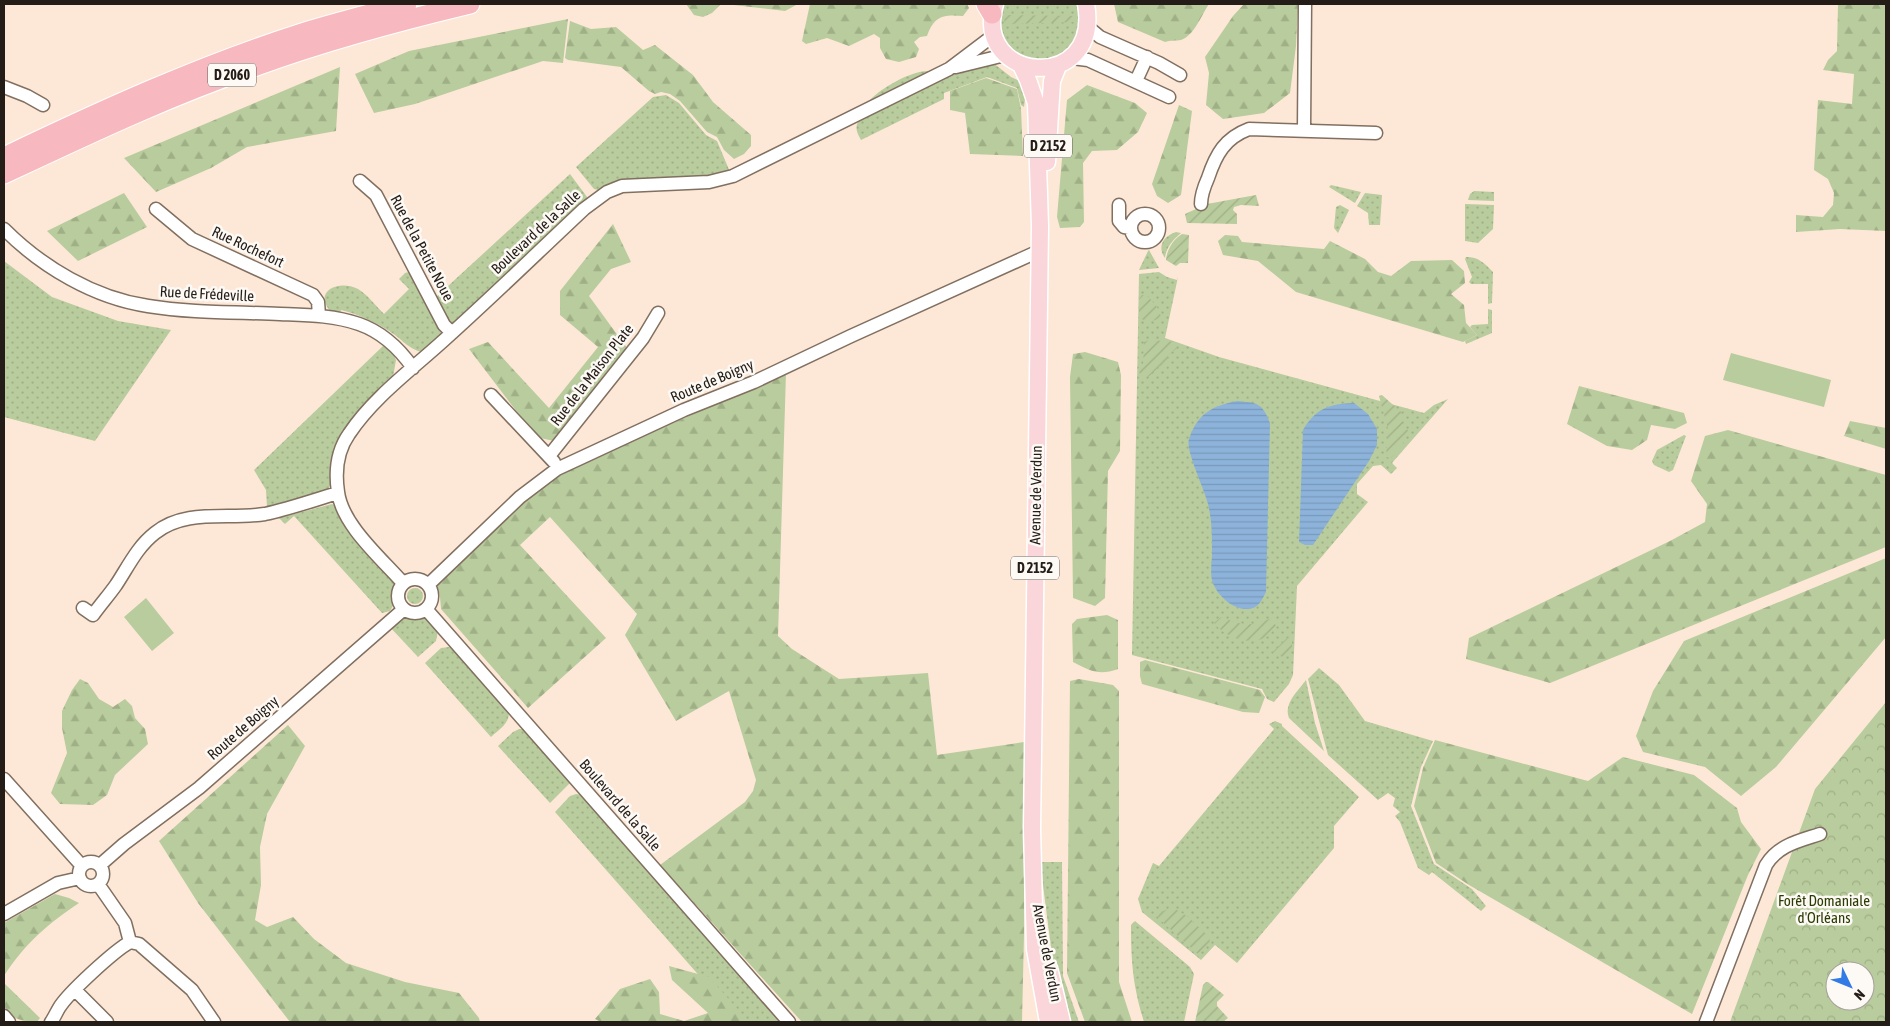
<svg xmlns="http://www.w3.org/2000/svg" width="1890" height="1026" viewBox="0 0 1890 1026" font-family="'Asap Condensed',sans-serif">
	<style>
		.grass { fill: url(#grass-dots) }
		.forest { fill: url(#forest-firs) }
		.park { fill: url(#park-crowns); fill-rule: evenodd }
		.garden { fill: url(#garden-furrows) }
		.pitch { fill: #b9cc9d }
		.water { fill: url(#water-rules) }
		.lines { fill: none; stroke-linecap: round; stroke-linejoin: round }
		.minor-casing { stroke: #816f60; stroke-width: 15 }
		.major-casing { stroke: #fff; stroke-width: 19 }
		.highway-casing { stroke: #fff; stroke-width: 21 }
		.minor { stroke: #fff; stroke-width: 12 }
		.major { stroke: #fad5d9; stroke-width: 16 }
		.highway { stroke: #f7b9bf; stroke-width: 19 }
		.labels { text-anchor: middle; stroke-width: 5; stroke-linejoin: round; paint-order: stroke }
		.shield { fill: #fdf9f5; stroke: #655e59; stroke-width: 1 }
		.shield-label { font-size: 14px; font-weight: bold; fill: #241c16 }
		.street-label { font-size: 15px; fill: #241c16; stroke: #fdf9f5 }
		.park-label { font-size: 15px; fill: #2b3c03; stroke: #fdf9f5 }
	</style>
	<defs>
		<pattern id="grass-dots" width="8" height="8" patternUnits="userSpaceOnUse" patternTransform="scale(1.25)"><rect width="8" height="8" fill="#b9cc9d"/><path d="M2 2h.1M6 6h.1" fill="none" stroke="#9faf86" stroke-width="1.8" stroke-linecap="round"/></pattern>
		<pattern id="forest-firs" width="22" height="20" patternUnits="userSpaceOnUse" patternTransform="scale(1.25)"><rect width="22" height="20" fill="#b9cc9d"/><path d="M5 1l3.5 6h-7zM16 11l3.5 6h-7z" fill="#9faf86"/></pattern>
		<pattern id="park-crowns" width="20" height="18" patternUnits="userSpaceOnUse" patternTransform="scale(1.25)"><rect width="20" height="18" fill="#b9cc9d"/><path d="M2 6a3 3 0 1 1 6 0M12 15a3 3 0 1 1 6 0" fill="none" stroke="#9faf86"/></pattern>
		<pattern id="garden-furrows" width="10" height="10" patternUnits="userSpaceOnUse" patternTransform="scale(1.25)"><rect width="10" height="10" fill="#b9cc9d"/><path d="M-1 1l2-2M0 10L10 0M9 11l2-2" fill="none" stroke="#9faf86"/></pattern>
		<pattern id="water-rules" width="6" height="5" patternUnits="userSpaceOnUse" patternTransform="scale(1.25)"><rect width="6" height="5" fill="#8db3db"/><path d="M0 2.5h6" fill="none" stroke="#7a99bb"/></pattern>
	</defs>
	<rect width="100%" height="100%" fill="#fde8d7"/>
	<path class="grass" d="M1002,4H1081L1084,15L1069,53L1044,64L1019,58L1002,39L999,14Z
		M992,62L1011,77L1022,82L1026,91L1024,107L1021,105L1017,88L987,77L944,93V99L861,140C856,131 854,126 861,118L956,73Z
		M929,71L932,74L873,103L870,100C881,88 912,70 929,71Z
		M666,95L679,103L706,135L717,141L730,172L712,176L611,186L598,190L594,189L576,167L653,97Z
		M570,174L587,197L585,201L457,322L452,323L447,319L436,297Z
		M1331,185L1361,192L1355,203L1329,187Z
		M1474,191L1494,192V201L1468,200L1470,194Z
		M1365,193L1382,195L1380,225H1369L1368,213L1357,206Z
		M1465,204L1494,205L1493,229L1478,243L1465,241Z
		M1340,205L1349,210L1338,233L1334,228L1336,207Z
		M1176,232L1181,233C1174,239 1166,247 1165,258C1157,247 1163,236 1176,232Z
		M1149,250L1159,268L1139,270L1148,251Z
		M1466,257C1479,257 1484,263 1493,272L1492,303L1488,304V284H1471L1469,282L1472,277L1465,259Z
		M4,261L52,297L118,321L171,330L95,441L4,417Z
		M409,272L443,332L442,336L421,352C409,348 404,342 395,335C380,324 358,314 341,310L340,314L331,312C312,291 339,279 358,289C367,294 376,306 384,314L409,289L399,279L405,273Z
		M1159,272L1167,277L1177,280L1178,277L1165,338L1219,357L1424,413L1434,405L1448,399L1392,463L1397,468L1391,474L1381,465L1373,466L1357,484V494L1368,502L1297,586L1293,675L1289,684L1274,702L1267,699L1262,689L1132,655L1139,274Z
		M1488,309L1492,310V333L1466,344L1465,341L1477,335L1470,327L1472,325L1488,324Z
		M384,345L393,353L396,360L393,377L363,408L329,488L321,492L267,507L266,490L254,470Z
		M1684,435L1686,436L1673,470L1669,472L1654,465L1652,461L1657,450Z
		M332,504L336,506L393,580C397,589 396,603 390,611L382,613L294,516L285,524L279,518Z
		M407 596a8 8 0 1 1 16 0a8 8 0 1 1-16 0Z
		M406,615C424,619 425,614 438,631L436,641L418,657L389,626Z
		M449,647L455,648L508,708C512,722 501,728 491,737L425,663L441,648Z
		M1319,668L1339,685L1365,721L1433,741L1421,767L1411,806L1434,864L1472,889L1486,906L1481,911L1432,872L1429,875L1418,868L1400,822L1395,816L1400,812L1393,806L1395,798L1388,793L1378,800L1328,755L1308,679Z
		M1306,680L1315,723L1324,751L1289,718C1283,704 1298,691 1306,680Z
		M1275,721L1282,724V726L1359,797L1334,826V848L1237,963L1215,945L1201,960L1142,912L1138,899L1153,863L1159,866L1274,729L1269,724Z
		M519,729H524L569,778L570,783L550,803L498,746L513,732Z
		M576,794L583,795L784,1022H740L555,812L570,796Z
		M1040,862H1062L1063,976L1079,1022H1066L1055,978Z
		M1135,921L1190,967L1194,974L1184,1022H1144C1133,986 1131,963 1131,925Z"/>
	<path class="forest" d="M686,4H721L712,13L703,17L694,15Z
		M725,4H798L785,11Z
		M810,4H967L969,8L963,16C943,14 934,16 927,36L920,37L914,42L919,49L916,57L899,62L886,59L880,48V38L874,34L849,46L827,38L806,44L802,41Z
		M1114,4H1209C1202,14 1194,36 1181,40C1176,41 1170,40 1165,42L1118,22Z
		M1244,4H1298L1296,46L1290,93L1264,113L1223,119L1206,105L1209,73L1205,57L1233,16Z
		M1838,4H1886V231L1840,229L1796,232V215L1823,217L1833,205L1834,193L1828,179L1814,170L1818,100L1852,104L1854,74L1823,70L1828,60L1837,51Z
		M568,19L563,63L543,61L415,104L374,113L355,74L409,51Z
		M570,21L591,29L616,27L643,50L655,45L693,75L713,102L751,135V146L744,154L734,159L724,150L717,137L707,132L680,101L670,94L661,92L655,94L649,91L621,67L568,60L565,58Z
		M340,67L336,131L247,147L211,168L156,192L124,158Z
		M986,78L1017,89L1021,109L1023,156L970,154L965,113L950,110V91Z
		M1087,85L1135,103L1147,113L1138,132L1117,150L1092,151L1083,163L1084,222L1080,227L1060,228L1057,217L1067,100Z
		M1179,105L1192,111L1181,195L1168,203L1157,196L1152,184Z
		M124,193L147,227L78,261L47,231Z
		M613,224L631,262L611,269L589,296L627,348L554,441L536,437L469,349L488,342L549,408L598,347L560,315V291Z
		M1225,235L1238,236L1242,242L1324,249L1330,241L1365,259L1378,272L1391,276L1411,261L1452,260L1464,271L1465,283L1451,294L1464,305L1466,323L1477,335L1463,342L1296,292L1258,261L1223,255L1218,241Z
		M1085,352L1118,362L1121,375L1120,451L1108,471L1105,598L1095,606L1073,598L1070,377L1073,354Z
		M786,373L778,636L792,649L839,679L928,673L937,755L1024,742V935L1022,1022H802L660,865L745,802L753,791L756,780L729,691L676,721L625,635L637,614L550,517L520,545L606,638L528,708L441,609L440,597L437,584L512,513L560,473Z
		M1579,386L1684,413L1687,423L1675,429L1651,425L1647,440L1632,450L1607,446L1567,424Z
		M1850,421L1886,428V449L1844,436Z
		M1728,430L1886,475V547L1550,683L1466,659L1469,638L1670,541L1705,522L1707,504L1691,481L1705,436Z
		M1886,558V637L1776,767L1741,796L1705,767L1643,752L1636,736L1653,691L1684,641Z
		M1107,615L1118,620V669C1099,676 1091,671 1073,662L1072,624L1077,619Z
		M1145,660L1260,690L1265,697L1259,713L1243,712L1142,684L1140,676V662Z
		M80,679L88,683L99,699L113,707L125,699L132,706L135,718L145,729L148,744L115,775L107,795L93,805L60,804L51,793L67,753L62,728V711L72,690Z
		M1079,679L1113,685L1119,691V982L1132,1022H1085L1067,973L1070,681Z
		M288,725L305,746L267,814L260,847L261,885L255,920L267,927L293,917L314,939L346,963L405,982L459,993L479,1018L480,1022H290L198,903L159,841Z
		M1435,740L1588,781L1623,757L1694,775L1737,808L1741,822L1761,849L1748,875L1692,1014L1469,885L1436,863L1414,806L1423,768Z
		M55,894L69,898L79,903C47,924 24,945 4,976V923Z
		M669,966L709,977L749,1022H601L595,1019L620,989L650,979L659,992L660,1014L684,1021L708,1013L672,980Z
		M4,983L40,1018L37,1022C25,1022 7,1019 4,1004C3,997 4,989 4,983Z"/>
	<path class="park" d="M1886,702V1022H1730L1815,789ZM1835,971H1865V1001H1835Z"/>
	<path class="garden" d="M1005,15L1077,16L1078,22L1004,24Z
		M1256,195L1259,206L1241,205L1234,207L1233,210L1237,214V224L1187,223L1185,214L1207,204Z
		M1182,234L1189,235L1188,263H1180L1176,266L1166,260C1167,249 1173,240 1182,234Z
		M1142,295H1146C1153,302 1159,307 1161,317C1153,322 1148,322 1139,318V299Z
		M1150,340L1175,342L1177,348L1167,356L1169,364L1164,371L1160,366L1148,377H1142L1139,372L1143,366L1144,342Z
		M1382,395L1401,412L1402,423L1409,432L1402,445L1391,458L1386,457L1388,429L1379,396Z
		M1221,617C1245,626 1249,627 1272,618L1276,626C1264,650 1229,642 1214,623Z
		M1288,637L1292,639V650L1283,657L1272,653Z
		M1172,907L1190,918L1196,926L1209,936L1210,943L1198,954L1158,918L1159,913Z
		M1206,982H1208L1224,995L1217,1002V1006L1228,1018L1223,1022H1195L1203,985Z"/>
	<path class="pitch" d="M1731,353L1831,380L1824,407L1723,380Z
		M146,598L174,633L152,651L124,617Z"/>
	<path class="water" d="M1237,401C1257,403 1262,402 1270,423L1266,592C1262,600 1258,609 1248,609C1233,610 1216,595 1212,580C1210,572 1212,561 1212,553C1212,536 1212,521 1208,504C1205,490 1185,450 1189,439C1198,413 1212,406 1237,401Z
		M1354,403L1368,414L1377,429V445L1369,461L1313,545H1305L1299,542L1303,430C1316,408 1329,404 1354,403Z"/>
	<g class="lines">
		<g class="minor-casing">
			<path id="minor" d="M1088,27L1100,37L1159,63L1180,75
				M1072,58L1088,60L1169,97
				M956,67L1005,55
				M1136,81L1147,57
				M4,87L27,96L43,105
				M1304,130L1305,4
				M360,181L376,195L444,325L452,333
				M1201,204C1201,195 1204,187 1208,178C1216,154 1225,138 1249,129L1376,133
				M1119,205V221L1124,227L1131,228
				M156,209L192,239L313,295L318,302L319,315
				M1131 228a14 14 0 1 1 28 0a14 14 0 1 1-28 0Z
				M4,229C42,267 94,298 148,306C191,313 236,312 280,314C306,315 333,315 359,324C382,332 399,348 413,368
				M491,395L554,462
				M549,456L643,338L658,313
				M398 596a17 17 0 1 1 34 0a17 17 0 1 1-34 0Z
				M403,583C382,559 342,525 338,492C335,472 337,451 349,434C373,398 411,370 443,341C491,298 537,253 584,209L607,192L622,186L709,182L733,176L949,69L994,35
				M428,585L520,497L557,469L684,410L754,382L851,336L1039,251
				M83,608L93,615C100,605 109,595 116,585C128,567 137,547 155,533C186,508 228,520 265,514C289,509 314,500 338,493
				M426,609L789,1022
				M4,779L82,866
				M79 874a12 12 0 1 1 24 0a12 12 0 1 1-24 0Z
				M100,865L124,844L199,788L404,609
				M98,884L125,923L130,942
				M4,914L58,883L80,878
				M130,942L139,944L192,990L214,1022
				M75,990L107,1022
				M4,1016L9,1022
				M51,1022C54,1018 56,1013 59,1008C68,993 114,951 130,942
				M1706,1022L1766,865C1778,845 1799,841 1820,834"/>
		</g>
		<g class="major-casing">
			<path id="major" d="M995,4C971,83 1102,95 1086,4
				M1021,65L1028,80L1036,103L1040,226L1032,829L1035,949L1048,1022
				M1047,162L1052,81L1058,66
				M1049,968L1062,1022"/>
		</g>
		<g class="highway-casing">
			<path id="highway" d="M986,4L992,14
				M4,157C102,110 201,65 305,32C338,22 373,13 407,4
				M4,174C87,135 171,95 259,65C328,40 399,21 470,4"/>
		</g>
		<use href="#minor" class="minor"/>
		<use href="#major" class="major"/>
		<use href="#highway" class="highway"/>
	</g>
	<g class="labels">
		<g class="shield">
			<rect x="208" y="63.5" width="48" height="23" rx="4"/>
			<rect x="1024" y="134.5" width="48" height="23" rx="4"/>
			<rect x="1011" y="556.5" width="48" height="23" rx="4"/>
		</g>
		<g class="shield-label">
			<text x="232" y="80">D 2060</text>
			<text x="1048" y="151">D 2152</text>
			<text x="1035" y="573">D 2152</text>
		</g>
		<g class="street-label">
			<text transform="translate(536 232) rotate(-43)" y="5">Boulevard de la Salle</text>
			<text transform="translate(248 247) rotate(25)" y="5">Rue Rochefort</text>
			<text transform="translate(422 248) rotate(62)" y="5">Rue de la Petite Noue</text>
			<text transform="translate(207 294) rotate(3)" y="5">Rue de Frédeville</text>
			<text transform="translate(592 375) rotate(-52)" y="5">Rue de la Maison Plate</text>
			<text transform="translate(712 381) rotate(-23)" y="5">Route de Boigny</text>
			<text transform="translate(1036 495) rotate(-89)" y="5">Avenue de Verdun</text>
			<text transform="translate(243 728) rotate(-41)" y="5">Route de Boigny</text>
			<text transform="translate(620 805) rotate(49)" y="5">Boulevard de la Salle</text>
			<text transform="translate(1047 953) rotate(79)" y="5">Avenue de Verdun</text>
		</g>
		<g class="park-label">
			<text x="1824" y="906">Forêt Domaniale<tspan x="1824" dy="17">d'Orléans</tspan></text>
		</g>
	</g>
	<rect width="1890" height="1026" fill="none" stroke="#241c16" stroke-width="10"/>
	<g transform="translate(1850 986) rotate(133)"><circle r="24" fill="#fdf9f5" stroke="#a6a19c"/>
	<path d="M0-4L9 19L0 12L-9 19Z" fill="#327ae6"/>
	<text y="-8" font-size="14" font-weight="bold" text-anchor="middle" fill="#241c16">N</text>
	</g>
</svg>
